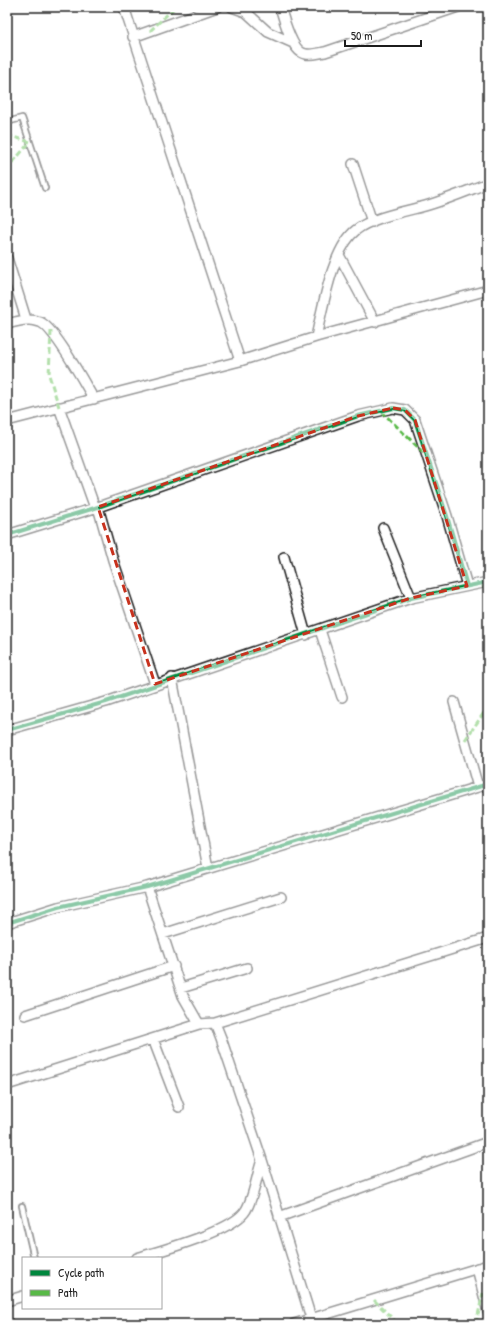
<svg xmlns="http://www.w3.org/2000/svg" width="495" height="1331" viewBox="0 0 495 1331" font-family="'Patrick Hand',sans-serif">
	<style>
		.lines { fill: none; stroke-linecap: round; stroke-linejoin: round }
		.service-casing { stroke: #1c1c1c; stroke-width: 8 }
		.minor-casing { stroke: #1c1c1c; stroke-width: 12 }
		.service { stroke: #fff; stroke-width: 4.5 }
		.minor { stroke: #fff; stroke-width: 9 }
		.quiet { stroke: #58b947; stroke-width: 3; stroke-dasharray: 6 3; stroke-linecap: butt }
		.cycleway-casing { stroke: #fff; stroke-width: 6 }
		.cycleway { stroke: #00873e; stroke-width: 4 }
		.marked { fill: none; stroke: #c8321e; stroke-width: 3; stroke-dasharray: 8 5; stroke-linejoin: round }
	</style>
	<rect width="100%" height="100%" fill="#fff"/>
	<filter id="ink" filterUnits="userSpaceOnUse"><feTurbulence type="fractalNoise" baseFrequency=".025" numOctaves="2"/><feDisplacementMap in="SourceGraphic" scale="8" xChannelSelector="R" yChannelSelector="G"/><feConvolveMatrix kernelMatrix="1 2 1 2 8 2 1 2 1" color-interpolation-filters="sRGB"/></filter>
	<g filter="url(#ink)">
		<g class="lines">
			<g class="service-casing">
				<path id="service" d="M7,122L22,118L45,188
					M22,1206L34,1258"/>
			</g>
			<g class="minor-casing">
				<path id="minor" d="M124,7L240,361
					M232,7L246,12L268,32L293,43
					M280,7C284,19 292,53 306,54C312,55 319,53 325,52L458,7
					M133,37L217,7
					M353,164L372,222
					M339,255L375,322
					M7,258L26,319
					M7,324C18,321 29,318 40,322C55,328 84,383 94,399
					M316,337C323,307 332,249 356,230C370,218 406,211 425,206C446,200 467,191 488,183
					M59,407L95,508
					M7,421L240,361L316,337L488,290
					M98,507L113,560L155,684
					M383,528L411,598
					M7,535L98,507L358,416L393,408L405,410L415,420L447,516L467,586
					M284,557L306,635
					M320,630L342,697
					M172,678L208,868
					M454,702L478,787
					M7,730L106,702L411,598L488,582
					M147,887L183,996L199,1024L215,1023L221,1038L262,1160L311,1318
					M7,923L58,907L147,887L488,784
					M163,934L281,897
					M181,988L247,968
					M25,1015L174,966
					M215,1023L488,938
					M153,1039L179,1107
					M7,1085L199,1024
					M279,1217L488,1142
					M137,1258C162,1250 234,1231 246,1210C254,1197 257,1174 262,1160
					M477,1268L488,1312
					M7,1301L23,1296
					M294,1324L488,1265"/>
			</g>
			<use href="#service" class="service"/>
			<use href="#minor" class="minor"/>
			<path class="quiet" d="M150,31L175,7
				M7,135L30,142L7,169
				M51,331L49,375L59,407
				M381,411L424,453
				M481,583L488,594
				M465,740L488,707
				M374,1300L398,1324
				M476,1324L483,1293"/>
			<g class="cycleway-casing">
				<path id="cycleway" d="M7,535L98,507L358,416L393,408L405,410L415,420L447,516L467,586
					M7,730L106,702L411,598L488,582
					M7,923L58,907L147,887L488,784"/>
			</g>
			<use href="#cycleway" class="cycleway"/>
		</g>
	</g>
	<path d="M0 0H495V1331H0ZM393,408L405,410L415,420L467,586L411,598L155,684L98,507L358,416Z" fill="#fff" fill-opacity=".55" fill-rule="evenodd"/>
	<path class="marked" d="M393,408L405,410L415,420L467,586L411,598L155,684L98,507L358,416Z"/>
	<rect width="495" height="1331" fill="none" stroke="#fff" stroke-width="24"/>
	<rect x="12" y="12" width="471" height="1307" fill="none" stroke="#1c1c1c" stroke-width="1.5" filter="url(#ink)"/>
	<rect x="22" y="1257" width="140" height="52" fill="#ffffff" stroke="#a4a4a4"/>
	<rect x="30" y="1270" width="20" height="6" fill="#00873e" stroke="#a4a4a4"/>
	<text x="58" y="1277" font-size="12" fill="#1c1c1c">Cycle path</text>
	<rect x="30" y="1290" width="20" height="6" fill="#58b947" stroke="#a4a4a4"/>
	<text x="58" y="1297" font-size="12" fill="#1c1c1c">Path</text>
	<path d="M345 40v6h76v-6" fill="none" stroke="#1c1c1c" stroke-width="2"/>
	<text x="351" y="40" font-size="12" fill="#1c1c1c" stroke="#ffffff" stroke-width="3" paint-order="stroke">50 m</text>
</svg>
